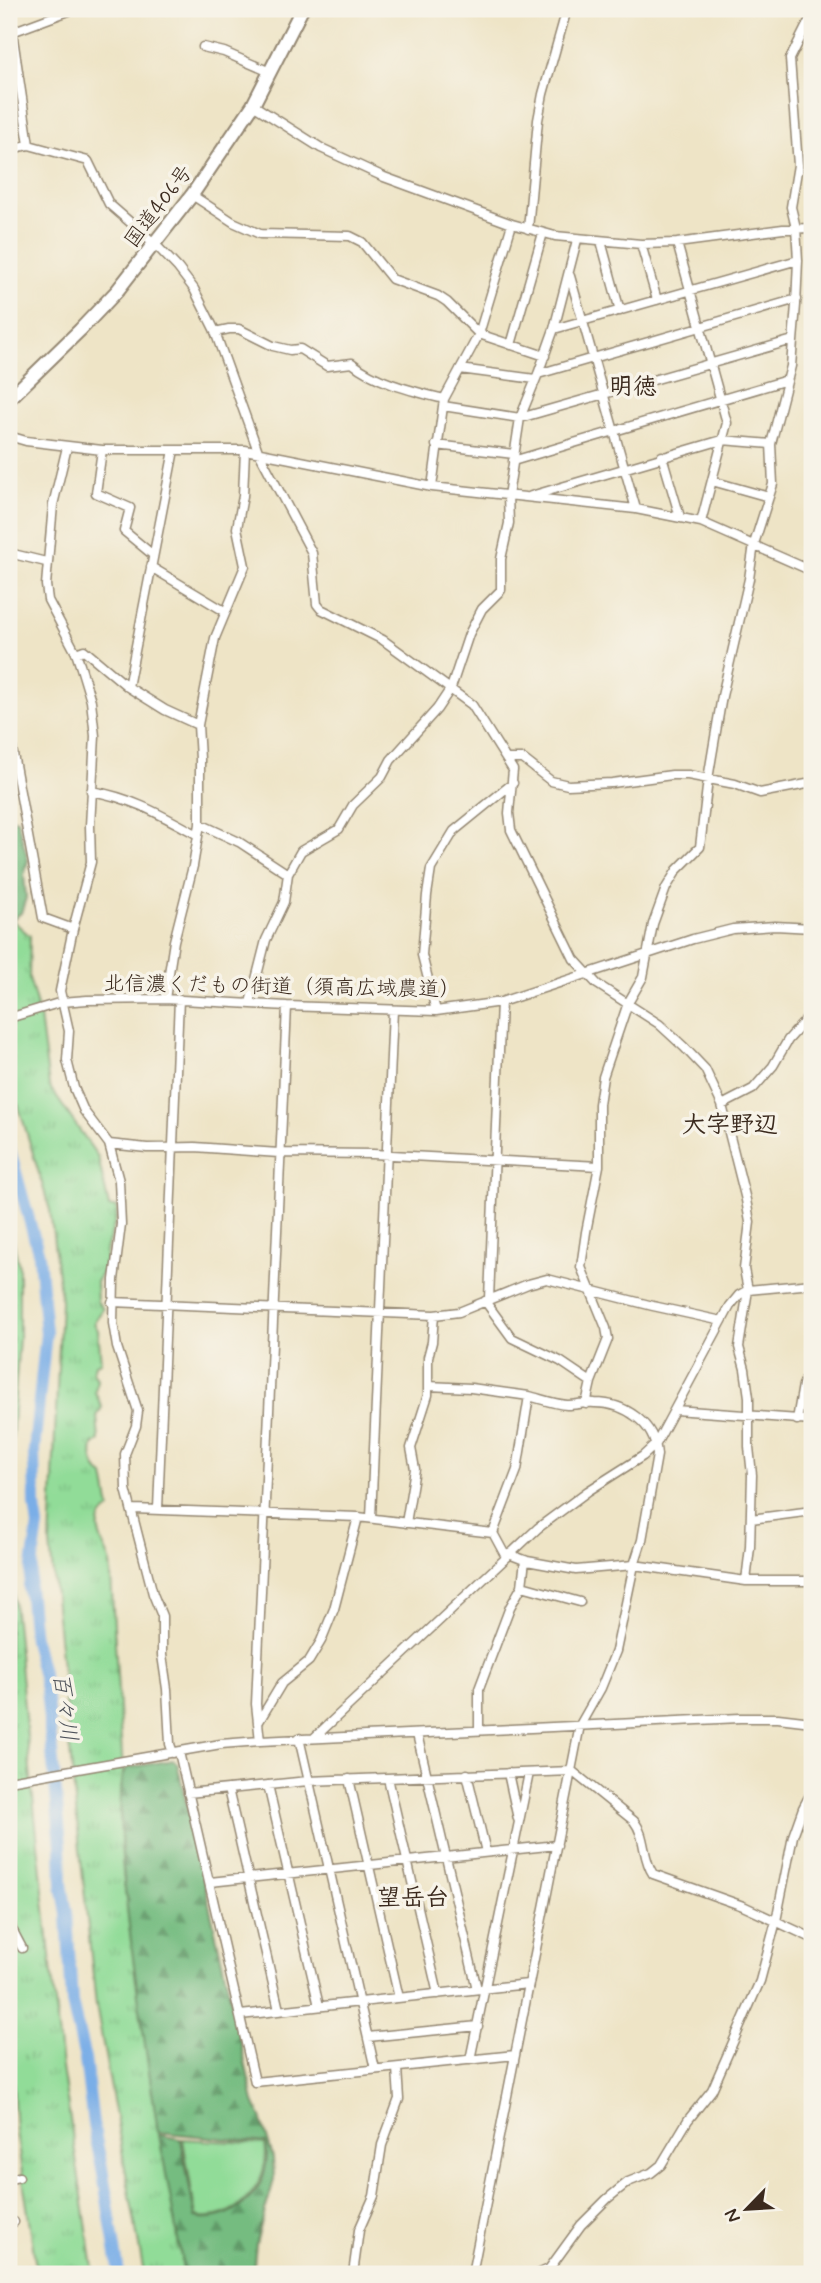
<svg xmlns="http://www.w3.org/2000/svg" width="821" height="2283" viewBox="0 0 821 2283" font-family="Mynerve,'Klee One',sans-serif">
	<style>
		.grass { fill: url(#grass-tufts); stroke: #66835b; stroke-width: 2 }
		.forest { fill: url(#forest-firs); stroke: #58734f; stroke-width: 2 }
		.park { fill: #91dc98; stroke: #66835b; stroke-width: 2 }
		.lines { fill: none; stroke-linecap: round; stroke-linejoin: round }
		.river { stroke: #7aaee7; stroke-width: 12 }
		.minor-casing { stroke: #948772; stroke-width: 11 }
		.highway-casing { stroke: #948772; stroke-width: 16 }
		.minor { stroke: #fff; stroke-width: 8 }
		.highway { stroke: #fff; stroke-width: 12 }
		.labels { text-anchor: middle; stroke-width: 7; stroke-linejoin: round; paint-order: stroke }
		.street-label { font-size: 21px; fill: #3b2a1e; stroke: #f7f3e8 }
		.water-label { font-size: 23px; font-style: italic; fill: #4e525a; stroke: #f7f3e8 }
		.quarter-label { font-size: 24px; font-weight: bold; fill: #3b2a1e; stroke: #f7f3e8 }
	</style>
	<defs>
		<pattern id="grass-tufts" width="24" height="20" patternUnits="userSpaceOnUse" patternTransform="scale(1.75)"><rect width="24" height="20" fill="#91dc98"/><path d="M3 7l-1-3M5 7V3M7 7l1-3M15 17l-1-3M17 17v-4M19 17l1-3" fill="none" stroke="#7ebd83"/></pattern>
		<pattern id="forest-firs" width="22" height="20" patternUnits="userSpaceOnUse" patternTransform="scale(1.75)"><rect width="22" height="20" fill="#74bc80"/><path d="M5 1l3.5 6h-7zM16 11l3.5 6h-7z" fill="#609968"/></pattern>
	</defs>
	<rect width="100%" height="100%" fill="#f7f3e8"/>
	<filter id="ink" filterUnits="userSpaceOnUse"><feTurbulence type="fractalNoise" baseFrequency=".0143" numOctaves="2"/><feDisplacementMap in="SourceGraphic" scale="14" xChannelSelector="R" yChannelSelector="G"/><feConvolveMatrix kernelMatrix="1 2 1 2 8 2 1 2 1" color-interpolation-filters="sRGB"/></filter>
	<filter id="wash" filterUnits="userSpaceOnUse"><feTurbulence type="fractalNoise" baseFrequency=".00686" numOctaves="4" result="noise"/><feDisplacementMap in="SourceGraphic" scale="28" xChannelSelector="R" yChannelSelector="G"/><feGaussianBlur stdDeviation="1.57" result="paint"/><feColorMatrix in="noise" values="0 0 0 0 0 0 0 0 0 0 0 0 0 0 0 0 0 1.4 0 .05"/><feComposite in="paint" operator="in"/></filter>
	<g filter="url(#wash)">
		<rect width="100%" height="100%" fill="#eee4c6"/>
		<path class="grass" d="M12,920L30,936L29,978L40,1017L49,1086L98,1157L109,1207H117C119,1226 101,1245 107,1265L96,1282L97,1301L103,1309L94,1323L98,1330L101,1362L95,1364L93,1372L97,1379L95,1392L102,1407L97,1416L99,1440L93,1445C91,1457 92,1469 104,1476L110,1509C89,1521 102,1543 110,1560L123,1773C115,1844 128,1915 138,1985C151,2082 167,2178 184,2274H144L96,2005L75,1801L50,1544L61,1301L50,1210L9,1074V926Z
			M9,1222L19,1266V1337L9,1483Z
			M9,1507L11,1569L30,1769L62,2068L94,2274H37L16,2132L9,2022Z"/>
		<path class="forest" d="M10,818L17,820L28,860L24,875L26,898L21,913L12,920L9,926Z
			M173,1760L177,1763L254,2102L262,2120L273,2158L274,2180L256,2243L253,2274H184L159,2135L181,2139L195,2217C227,2224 262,2198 266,2164C267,2157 268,2150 266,2143L158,2132C151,2080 103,1797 127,1768Z"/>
		<path class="park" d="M183,2139L265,2144C272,2182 235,2225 196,2216Z"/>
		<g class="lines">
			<path class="river" d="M9,1147L39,1255L46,1333L34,1450L35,1505L38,1526L29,1587L34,1640L46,1689L61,1846L62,1884L67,1914L72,2003L85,2059L93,2124L103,2173L119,2274"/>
		</g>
	</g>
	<g filter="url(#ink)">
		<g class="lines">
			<g class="minor-casing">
				<path id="minor" d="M9,11L29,145
					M9,33L74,9
					M203,47L224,52L270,72
					M253,105L321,148L384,177L512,224L555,236L641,244L677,243L783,229L812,228
					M9,149L29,145L88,161L109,204L154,243L178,268L194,289L214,329L258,451L312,553L317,604L321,609L383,640L472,705L513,770L509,813L511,830L574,959L597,984L659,1024L684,1047L705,1069L722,1105L746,1200L750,1222L744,1269L748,1290L739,1347L745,1369L749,1397V1447L752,1475L750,1547L746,1581
					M192,195L233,222L260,234L350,236L362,242L392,279L438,296L447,302L479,334L545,356
					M528,229L538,120L543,94L567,9
					M601,241L620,311
					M677,243L727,423L701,522
					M641,244L657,300
					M570,276L636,509
					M554,329L798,260
					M215,332L229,329H239L273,346L290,350L300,349L327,366L352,363C377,383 413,391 444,399
					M511,345L543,233
					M460,369L535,379
					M538,374L797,299
					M443,406L520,418L793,340
					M9,436L26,441L102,450H245L432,487L636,509L701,522L812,571
					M436,445L514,454
					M67,447L53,505L46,585L48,600L76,653L81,668L91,701L95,736L90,826L91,862L73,929L60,991L69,1031L67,1060L74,1088L84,1111L109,1144L119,1181L121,1224L114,1280L113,1323L117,1347L138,1411L136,1426L125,1454L126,1489L153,1594L162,1616V1655L167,1689L170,1744L173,1753
					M102,450L96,493L130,508L124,531L153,555
					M662,456L680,517
					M513,461L787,380
					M712,481L769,497
					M432,487L444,399L479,334L512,224
					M531,496L722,440L771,444
					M9,553L46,562
					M151,567L226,612
					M76,653L84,650L128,687L165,710L198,725
					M128,687L174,450
					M9,732L43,918L73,929
					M507,759H523L551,781L568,785L612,783L672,775H688L735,784L760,793L812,783
					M91,791C133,798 161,815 198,835
					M200,824L239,842L288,874
					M165,999L174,941L193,866L200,824V759L198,725L215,638L245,566L237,528L243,496L245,450
					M250,1003L266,940L284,902L288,874L301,851L339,829L353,805L382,777L391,760L437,709L451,688L469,634L482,609L501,590V559L509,523L508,496L520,418L538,374L554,329L577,240
					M436,1011L422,955L427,895L431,869L454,831L513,783
					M9,1018L62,1002L87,1000L165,999L287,1006L436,1011L501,1002L693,939L733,929L775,926L812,928
					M722,1105L753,1089L773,1066L788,1040L812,1013
					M109,1144L147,1148L195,1147L279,1153L373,1154L599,1166
					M489,1299L501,1002
					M485,1301L512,1338L560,1361L591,1382
					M112,1302L434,1315L459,1312L528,1284L547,1279L653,1306L722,1321
					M428,1386L471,1388L529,1396
					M586,1404L591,1382L608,1339L606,1328L581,1267L586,1232L599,1166V1104L603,1077L628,1003L643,977L653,924L666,888L677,870L700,847L708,779L722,696L749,579L754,544L773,484L771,444L791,366L796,305L798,260L796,228L791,207L798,165L790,59L812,15
					M675,1410L812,1420
					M797,1420L803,1385L810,1370L812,1322
					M133,1509L358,1517L493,1533
					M158,1509L179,999
					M371,1518L393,1010
					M751,1519L812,1511
					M406,1523L415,1469L411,1448L428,1395V1357L432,1342L434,1315
					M509,1554L527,1561L576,1570L634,1565L746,1581H812
					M522,1586L580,1602
					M258,1723L282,1683L309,1661L321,1641L334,1609L358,1517
					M479,1730V1689L510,1607L522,1586L525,1560
					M417,1734L477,1989
					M299,1738L375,2069
					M314,1738L538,1528L588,1491L643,1456L656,1444L730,1306L739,1295L748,1290L812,1284
					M260,1741L256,1704L287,1006
					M179,1752L255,2082L515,2055
					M508,1773L518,1819
					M467,1774L486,1852
					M388,1778L438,1994
					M349,1779L399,1998
					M9,1781L221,1744L260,1741L740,1718H778L812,1722
					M268,1785L319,2006
					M228,1789L279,2010
					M188,1793L308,1781L572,1771L634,1821C646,1836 642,1858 653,1874L743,1906L812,1938
					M210,1882L557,1845
					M9,1914L12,1929L22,1948
					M240,2015L528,1984
					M368,2037L478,2026
					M470,2060L529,1773
					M9,2179L19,2177
					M9,2223L14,2222
					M353,2274L359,2230L374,2196L382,2145L399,2099L397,2068
					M472,2274L580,1725L601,1688L616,1651L634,1565L642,1540L657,1455C655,1423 625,1403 595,1403C585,1402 576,1405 567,1405C554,1404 541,1399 529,1396L517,1470L493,1533L506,1557
					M538,2274L549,2269L581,2225L607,2199L628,2182L651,2173L661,2165L688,2120L712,2090L760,1981L776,1921L793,1836L803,1808L812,1791"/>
			</g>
			<g class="highway-casing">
				<path id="highway" d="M9,399L80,330L117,291L192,195L253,105L302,9"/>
			</g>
			<use href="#minor" class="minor"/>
			<use href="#highway" class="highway"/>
		</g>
	</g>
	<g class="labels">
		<g class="street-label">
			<text transform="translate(158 206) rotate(-53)" y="7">国道406号</text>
			<text transform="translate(282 986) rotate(1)" y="7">北信濃くだもの街道（須高広域農道）</text>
		</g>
		<g class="water-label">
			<text transform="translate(66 1707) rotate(83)" y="8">百々川</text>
		</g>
		<g class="quarter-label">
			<text x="633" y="394">明徳</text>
			<text x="730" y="1132">大字野辺</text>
			<text x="413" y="1905">望岳台</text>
		</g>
	</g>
	<rect width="821" height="2283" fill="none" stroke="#f7f3e8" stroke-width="35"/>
	<g transform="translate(747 2209) rotate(245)" stroke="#f7f3e8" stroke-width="5" paint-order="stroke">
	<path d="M0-5L12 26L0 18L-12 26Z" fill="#3b2a1e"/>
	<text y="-10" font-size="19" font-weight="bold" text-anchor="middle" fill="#3b2a1e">N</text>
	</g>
</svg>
